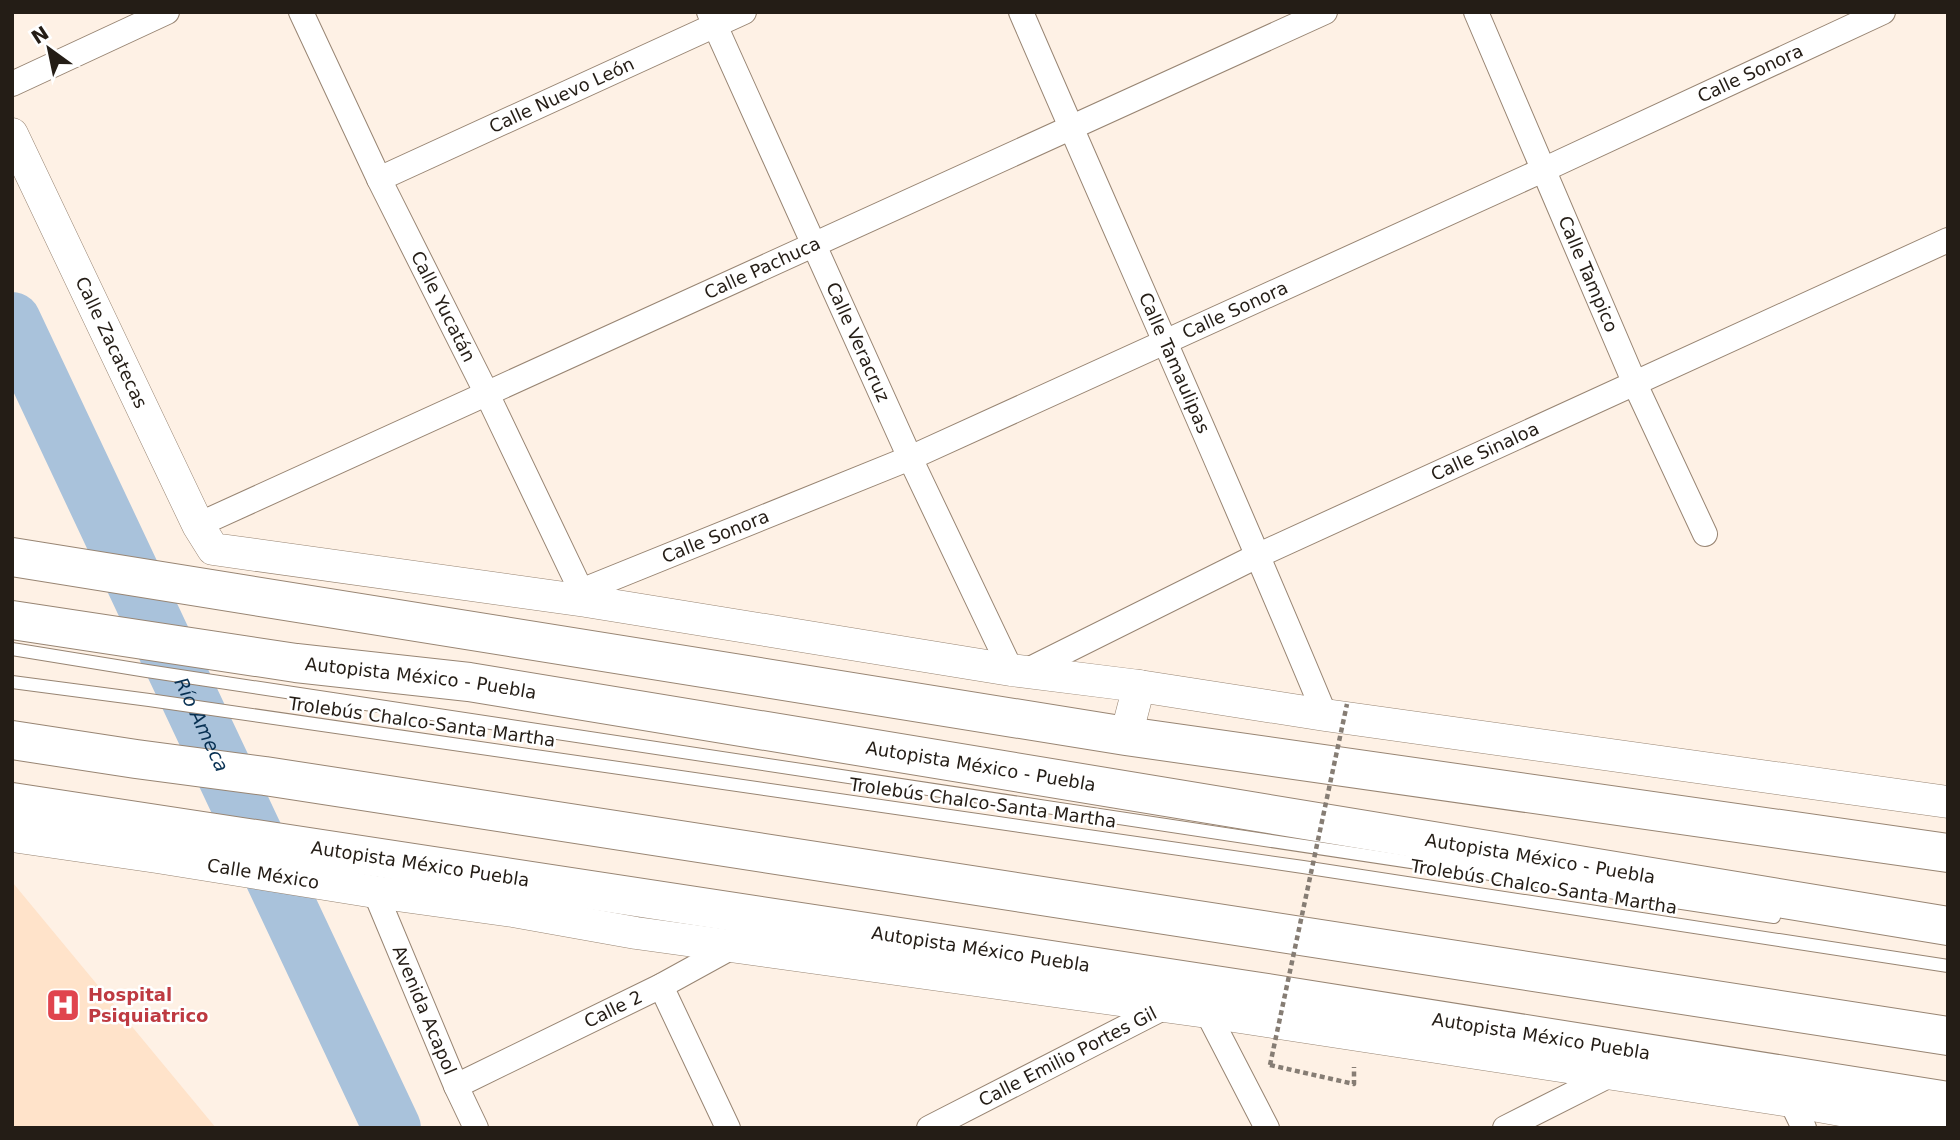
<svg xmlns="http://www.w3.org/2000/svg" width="1960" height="1140" viewBox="0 0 1960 1140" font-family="'DejaVu Sans',sans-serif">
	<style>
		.built { fill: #ffe3ca }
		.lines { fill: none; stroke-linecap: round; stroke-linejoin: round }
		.river { stroke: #a9c2db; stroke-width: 58 }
		.service-casing { stroke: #988573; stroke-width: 14 }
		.minor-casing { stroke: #988573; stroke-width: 26 }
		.tertiary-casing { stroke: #988573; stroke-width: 33 }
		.trunk-casing { stroke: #988573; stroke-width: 40 }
		.motorway-casing { stroke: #988573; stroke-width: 40 }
		.path { stroke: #867d74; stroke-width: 4.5; stroke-dasharray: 5 3.5; stroke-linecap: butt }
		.service { stroke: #fff; stroke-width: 12 }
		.minor { stroke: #fff; stroke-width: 24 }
		.tertiary { stroke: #fff; stroke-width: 32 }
		.trunk { stroke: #fff; stroke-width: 38 }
		.motorway { stroke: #fff; stroke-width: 38 }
		.path-bridge { stroke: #867d74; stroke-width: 4.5; stroke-dasharray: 5 3.5; stroke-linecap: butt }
		.labels { text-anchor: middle; stroke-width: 5; stroke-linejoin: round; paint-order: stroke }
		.street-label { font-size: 18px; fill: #241d16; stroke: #fff }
		.health-label { font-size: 18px; font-weight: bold; fill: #be3a42; stroke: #fff; text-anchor: start }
		.water-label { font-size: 19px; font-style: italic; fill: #073052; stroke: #fff }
	</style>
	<rect width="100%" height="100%" fill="#fef1e5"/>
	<path class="built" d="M12,883H13L216,1128H12Z"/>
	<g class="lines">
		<path class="river" id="s1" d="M12,321L392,1128"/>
		<g class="service-casing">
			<path id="service" d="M12,649L147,671L1774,917
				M12,682L149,700L1303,867L1948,966"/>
		</g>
		<g class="minor-casing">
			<g id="minor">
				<path id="s2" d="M301,12L379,179L487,394L586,601"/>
				<path id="s3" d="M709,12L910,458L1011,670"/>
				<path id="s4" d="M1021,12C1122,246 1227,479 1325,715"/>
				<path id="s5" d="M1476,12L1635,384L1705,534"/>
				<path d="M12,84L167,12"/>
				<path id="s6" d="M379,179L744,12"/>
				<path id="s7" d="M198,525L1325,12"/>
				<path id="s8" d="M581,591L910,458L1543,170L1883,12"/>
				<path id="s9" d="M1024,672L1259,555L1948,240"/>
				<path id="s10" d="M375,892L456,1086L476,1128"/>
				<path d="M661,986L728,1128"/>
				<path d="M1207,1012L1267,1128"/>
				<path id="s11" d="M456,1086L661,986L732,947L737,939"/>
				<path d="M1791,1101L1804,1128"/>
				<path id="s12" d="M929,1128L1167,1006"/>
				<path d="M1505,1128L1612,1074"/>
			</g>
		</g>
		<g class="tertiary-casing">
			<g id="tertiary">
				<path id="s13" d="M12,134L198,525L213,549L586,601L1011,670L1139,686L1325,715L1948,802"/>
				<path d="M1126,736L1139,686"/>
				<path id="s14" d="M12,836L157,857L375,892L513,911L636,933L1207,1012L1791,1101L1940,1128"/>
			</g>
		</g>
		<g class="trunk-casing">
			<g id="trunk">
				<path d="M12,557L1126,736L1948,853"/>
				<path id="s15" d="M12,802L1254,991L1948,1101"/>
			</g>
		</g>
		<g class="motorway-casing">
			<g id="motorway">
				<path id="s16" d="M12,620L296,663L469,682L1948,926"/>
				<path d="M12,740L136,759L265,776L1948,1036"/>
			</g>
		</g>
		<path class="path" d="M1270,1065L1354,1084V1067"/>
		<use href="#service" class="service"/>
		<use href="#minor" class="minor"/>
		<use href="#tertiary" class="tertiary"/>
		<use href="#trunk" class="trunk"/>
		<use href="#motorway" class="motorway"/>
		<path class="path-bridge" d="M1270,1065L1347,704"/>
	</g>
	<defs>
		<g id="hospital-square" transform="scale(1.75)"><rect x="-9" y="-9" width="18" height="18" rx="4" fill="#e0444e" stroke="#fff"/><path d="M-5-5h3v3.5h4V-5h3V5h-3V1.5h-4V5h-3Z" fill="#fff"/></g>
	</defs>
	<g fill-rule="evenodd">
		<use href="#hospital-square" x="63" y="1005"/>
	</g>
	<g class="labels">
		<g class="street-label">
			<text dy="6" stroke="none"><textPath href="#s8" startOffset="1279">Calle Sonora</textPath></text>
			<text dy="6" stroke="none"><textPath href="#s6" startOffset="201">Calle Nuevo León</textPath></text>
			<text dy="6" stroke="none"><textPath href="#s7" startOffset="620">Calle Pachuca</textPath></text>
			<text dy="6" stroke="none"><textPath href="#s5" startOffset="285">Calle Tampico</textPath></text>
			<text dy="6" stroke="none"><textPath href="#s2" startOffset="327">Calle Yucatán</textPath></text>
			<text dy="6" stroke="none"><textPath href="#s8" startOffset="712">Calle Sonora</textPath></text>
			<text dy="6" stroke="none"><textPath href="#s3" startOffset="362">Calle Veracruz</textPath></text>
			<text dy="6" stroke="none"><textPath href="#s13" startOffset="231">Calle Zacatecas</textPath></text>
			<text dy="6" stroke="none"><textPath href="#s4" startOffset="383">Calle Tamaulipas</textPath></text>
			<text dy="6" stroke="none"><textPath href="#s9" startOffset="511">Calle Sinaloa</textPath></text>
			<text dy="6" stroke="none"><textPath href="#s8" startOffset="145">Calle Sonora</textPath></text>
			<text dy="6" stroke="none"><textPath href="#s16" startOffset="413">Autopista México - Puebla</textPath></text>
			<text transform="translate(422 722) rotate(8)" y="6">Trolebús Chalco-Santa Martha</text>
			<text dy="6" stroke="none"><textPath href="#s16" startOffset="980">Autopista México - Puebla</textPath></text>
			<text transform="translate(983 803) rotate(8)" y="6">Trolebús Chalco-Santa Martha</text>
			<text dy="6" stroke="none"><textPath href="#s16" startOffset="1547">Autopista México - Puebla</textPath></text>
			<text dy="6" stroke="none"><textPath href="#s15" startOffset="413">Autopista México Puebla</textPath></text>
			<text dy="6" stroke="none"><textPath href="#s14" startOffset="254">Calle México</textPath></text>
			<text transform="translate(1544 887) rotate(9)" y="6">Trolebús Chalco-Santa Martha</text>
			<text dy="6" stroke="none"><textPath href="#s15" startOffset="980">Autopista México Puebla</textPath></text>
			<text dy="6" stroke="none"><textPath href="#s11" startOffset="175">Calle 2</textPath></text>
			<text dy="6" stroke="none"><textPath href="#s10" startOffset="128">Avenida Acapol</textPath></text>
			<text dy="6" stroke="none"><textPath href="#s15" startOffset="1547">Autopista México Puebla</textPath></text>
			<text dy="6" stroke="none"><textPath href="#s12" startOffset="156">Calle Emilio Portes Gil</textPath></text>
		</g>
		<g class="health-label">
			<text x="88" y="1001">Hospital<tspan x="88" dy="21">Psiquiatrico</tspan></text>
		</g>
		<g class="water-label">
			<text dy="7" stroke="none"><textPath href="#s1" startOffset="446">Río Ameca</textPath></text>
		</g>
	</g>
	<rect width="1960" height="1140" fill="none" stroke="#241d16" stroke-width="28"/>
	<g transform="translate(49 49) rotate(327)" stroke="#ffffff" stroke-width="5" paint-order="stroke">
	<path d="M0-5L12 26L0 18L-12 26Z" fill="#241d16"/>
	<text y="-10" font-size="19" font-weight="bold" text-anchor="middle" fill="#241d16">N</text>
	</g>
</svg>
